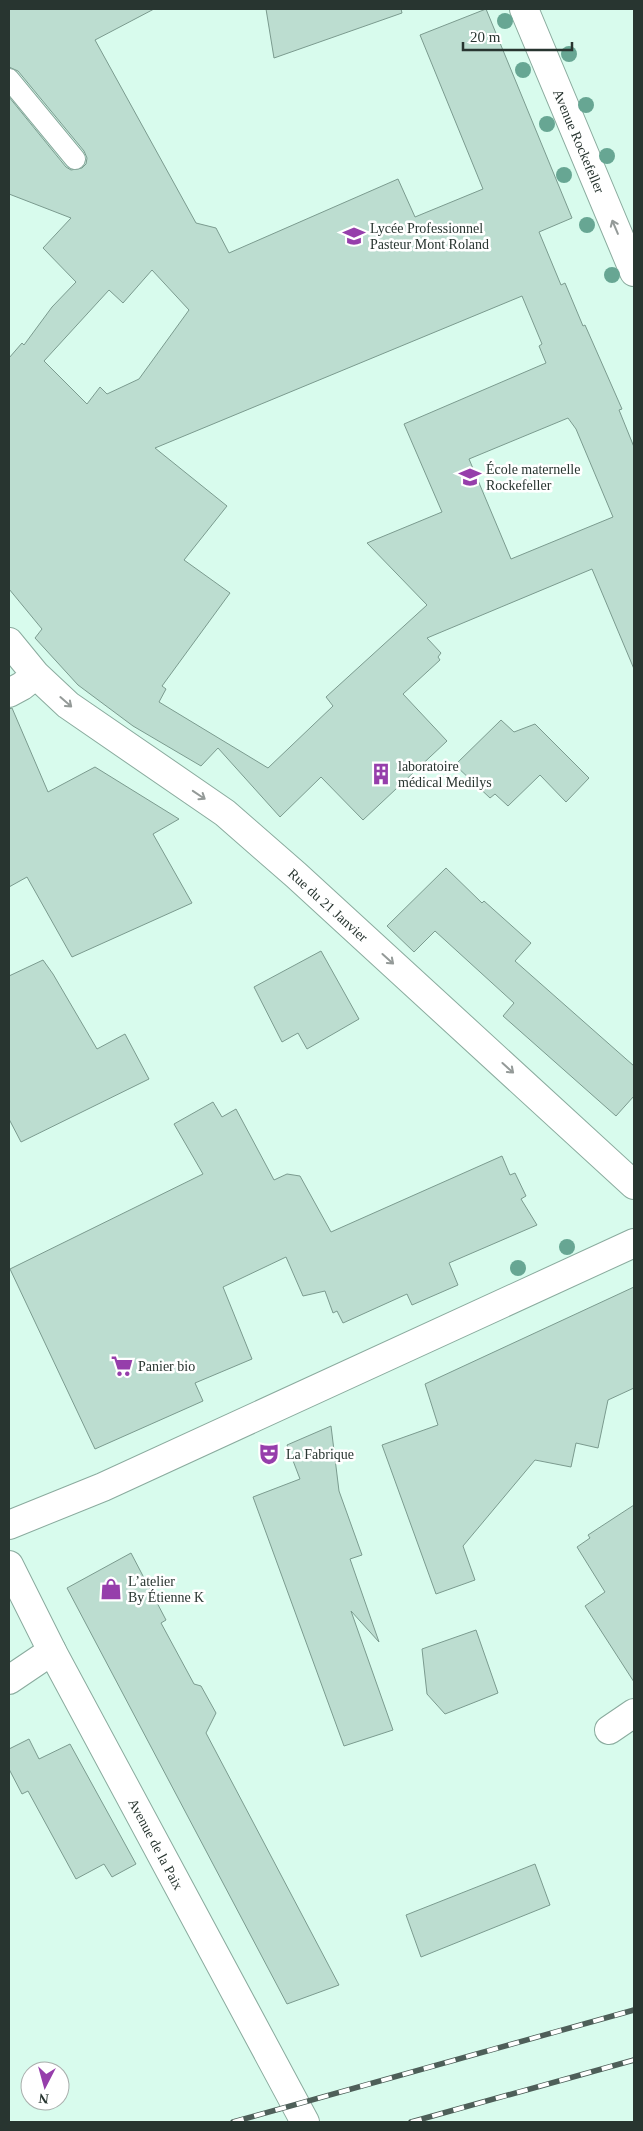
<svg xmlns="http://www.w3.org/2000/svg" width="643" height="2131" viewBox="0 0 643 2131" font-family="'Times New Roman',serif">
	<style>
		.building { fill: #bcddd0; stroke: #7b9b8f; fill-rule: evenodd }
		.lines { fill: none; stroke-linecap: round; stroke-linejoin: round }
		.service-casing { stroke: #8aab9e; stroke-width: 22 }
		.minor-casing { stroke: #8aab9e; stroke-width: 30 }
		.secondary-casing { stroke: #8aab9e; stroke-width: 30 }
		.service { stroke: #fff; stroke-width: 20 }
		.minor { stroke: #fff; stroke-width: 28 }
		.secondary { stroke: #fff; stroke-width: 28 }
		.rail-casing { stroke: #4e5f59; stroke-width: 5.5 }
		.rail { stroke: #fff; stroke-width: 4; stroke-dasharray: 11; stroke-linecap: butt }
		.tree { fill: #67a693 }
		.oneway { stroke: #949a98 }
		.labels { text-anchor: middle; stroke-width: 5; stroke-linejoin: round; paint-order: stroke }
		.street-label { font-size: 14px; fill: #283530; stroke: #fff }
		.poi-label { font-size: 14px; fill: #283530; stroke: #fff; text-anchor: start }
	</style>
	<rect width="100%" height="100%" fill="#d8fbed"/>
	<path class="building" d="M9,9H154L95,40L196,223L216,228L229,253L398,179L415,217L483,189L420,35L486,9L572,218L539,232L561,285L565,283L583,326L585,325L622,409L619,410L634,447V669L592,569L427,638L441,653L438,657L440,660L403,694L447,741L363,820L321,777L280,817L218,748L201,766L133,726L78,685L35,638L42,629L9,589V358L22,343L24,345L52,307L76,282L43,248L71,218L9,194V97L66,167L71,170L82,168L86,164L87,158L84,151L18,71L9,67ZM152,270L189,310L139,379L107,394L100,387L87,404L44,361L109,290L123,303ZM522,296L542,344L539,346L546,363L404,424L442,512L367,543L427,605L326,697L333,706L268,768L159,702L166,689L162,686L230,593L184,560L227,506L155,448ZM568,418L576,429L613,517L511,559L469,459Z
		M266,9H401L402,13L274,58Z
		M12,708L48,792L95,767L179,819L153,834L192,903L72,957L27,877L9,887V709Z
		M501,720L514,732L535,724L589,778L566,802L540,775L508,806L495,794L490,798L455,765Z
		M446,868L482,903L484,901L531,943L515,961L634,1066V1096L616,1116L503,1016L514,1003L435,931L414,952L387,926Z
		M321,951L359,1019L307,1049L298,1033L282,1042L254,987Z
		M43,960L53,974L97,1049L125,1034L149,1079L21,1142L9,1119V976Z
		M213,1102L222,1117L236,1109L274,1180L287,1174L300,1176L331,1232L502,1156L510,1175L515,1173L526,1196L521,1199L537,1225L449,1263L458,1285L412,1305L407,1294L343,1323L337,1311L333,1313L325,1291L303,1296L286,1257L223,1287L252,1359L195,1383L203,1401L95,1449L10,1269L203,1174L174,1124Z
		M634,1287V1388L608,1400L598,1448L576,1443L571,1467L535,1460L463,1546L475,1580L436,1594L382,1445L438,1425L425,1384Z
		M331,1426L339,1491L362,1555L350,1559L379,1642L351,1611L393,1730L344,1746L253,1497L300,1479L287,1445Z
		M634,1505V1682L585,1606L605,1592L577,1547L590,1538L588,1535Z
		M131,1553L166,1620L161,1623L194,1684L201,1686L216,1713L206,1733L339,1985L287,2004L67,1588Z
		M476,1630L498,1693L445,1714L427,1694L422,1649Z
		M29,1739L39,1759L70,1744L136,1864L112,1877L104,1864L76,1879L28,1791L22,1794L9,1769V1749Z
		M535,1864L550,1905L421,1957L406,1915Z"/>
	<g class="lines">
		<g class="service-casing">
			<path id="service" d="M9,79L75,159"/>
		</g>
		<g class="minor-casing">
			<path id="minor" d="M524,9L634,272
				M9,642L36,675L68,705L225,813L296,875L634,1185
				M9,693L22,686L36,675
				M9,1680L52,1651
				M609,1730L634,1713"/>
		</g>
		<g class="secondary-casing">
			<path id="secondary" d="M9,1525L103,1487L634,1243
				M9,1565L52,1651L305,2122"/>
		</g>
		<use href="#service" class="service"/>
		<use href="#minor" class="minor"/>
		<use href="#secondary" class="secondary"/>
		<g class="rail-casing">
			<path id="rail" d="M233,2122L634,2010
				M411,2122L634,2060"/>
		</g>
		<use href="#rail" class="rail"/>
	</g>
	<g class="tree">
		<circle cx="505" cy="21" r="8"/>
		<circle cx="569" cy="54" r="8"/>
		<circle cx="523" cy="70" r="8"/>
		<circle cx="586" cy="105" r="8"/>
		<circle cx="547" cy="124" r="8"/>
		<circle cx="607" cy="156" r="8"/>
		<circle cx="564" cy="175" r="8"/>
		<circle cx="587" cy="225" r="8"/>
		<circle cx="612" cy="275" r="8"/>
		<circle cx="567" cy="1247" r="8"/>
		<circle cx="518" cy="1268" r="8"/>
	</g>
	<defs><path id="oneway-shaft" d="M-6 0H5M1.5-3L5.5 0L1.5 3" fill="none" stroke-width="1.6" stroke-linecap="round" stroke-linejoin="round" transform="scale(1.25)"/></defs>
	<g class="oneway">
		<use href="#oneway-shaft" transform="translate(615 227) rotate(-113)"/>
		<use href="#oneway-shaft" transform="translate(66 702) rotate(41)"/>
		<use href="#oneway-shaft" transform="translate(199 795) rotate(34)"/>
		<use href="#oneway-shaft" transform="translate(388 959) rotate(42)"/>
		<use href="#oneway-shaft" transform="translate(508 1068) rotate(42)"/>
	</g>
	<defs>
		<g id="school-bare" transform="scale(1.725)"><path d="M0-5L7-2L0 1L-7-2ZM-4 1L0 2.5L4 1V4Q0 6-4 4Z" fill="#963eab" stroke="#fff" stroke-width="2.5" paint-order="stroke"/></g>
		<g id="building-bare" transform="scale(1.725)"><path d="M-4-6H4V6H1V3H-1V6H-4ZM-2.5-4.3h1.7v1.8h-1.7ZM.8-4.3h1.7v1.8H.8ZM-2.5-1h1.7V.8h-1.7ZM.8-1h1.7V.8H.8Z" fill="#963eab" stroke="#fff" stroke-width="2.5" paint-order="stroke"/></g>
		<g id="supermarket-bare" transform="scale(1.725)"><path d="M-6-5.5h2.5l.6 2H6L4.5 2H-2.5L-4.4-4H-6ZM-1.5 3.2a1.3 1.3 0 1 0 .1 0ZM3 3.2a1.3 1.3 0 1 0 .1 0Z" fill="#963eab" stroke="#fff" stroke-width="2.5" paint-order="stroke"/></g>
		<g id="theatre-bare" transform="scale(1.725)"><path d="M-5-5.5Q0-4 5-5.5V0Q5 5 0 6Q-5 5-5 0ZM-3.3-2.5H-1v1.5H-3.3ZM1-2.5H3.3v1.5H1ZM-2.8 1Q0 5.5 2.8 1Z" fill="#963eab" stroke="#fff" stroke-width="2.5" paint-order="stroke"/></g>
		<g id="shop-bare" transform="scale(1.725)"><path d="M-5-2.5h2.3a2.7 3.5 0 0 1 5.4 0H5L5.5 6h-11ZM-1.5-2.5h3a1.5 2.3 0 0 0-3 0Z" fill="#963eab" stroke="#fff" stroke-width="2.5" paint-order="stroke"/></g>
	</defs>
	<g fill-rule="evenodd">
		<use href="#school-bare" x="354" y="236"/>
		<use href="#school-bare" x="470" y="477"/>
		<use href="#building-bare" x="381" y="774"/>
		<use href="#supermarket-bare" x="122" y="1366"/>
		<use href="#theatre-bare" x="269" y="1454"/>
		<use href="#shop-bare" x="111" y="1589"/>
	</g>
	<g class="labels">
		<g class="street-label">
			<text transform="translate(579 141) rotate(67)" y="5">Avenue Rockefeller</text>
			<text transform="translate(328 905) rotate(42)" y="5">Rue du 21 Janvier</text>
			<text transform="translate(156 1844) rotate(62)" y="5">Avenue de la Paix</text>
		</g>
		<g class="poi-label">
			<text x="370" y="233">Lycée Professionnel<tspan x="370" dy="16">Pasteur Mont Roland</tspan></text>
			<text x="486" y="474">École maternelle<tspan x="486" dy="16">Rockefeller</tspan></text>
			<text x="398" y="771">laboratoire<tspan x="398" dy="16">médical Medilys</tspan></text>
			<text x="138" y="1371">Panier bio</text>
			<text x="286" y="1459">La Fabrique</text>
			<text x="128" y="1586">L’atelier<tspan x="128" dy="16">By Étienne K</tspan></text>
		</g>
	</g>
	<rect width="643" height="2131" fill="none" stroke="#283530" stroke-width="20"/>
	<g transform="translate(45 2086) rotate(186)"><circle r="24" fill="#ffffff" stroke="#a9aeac"/>
	<path d="M0-4L9 19L0 12L-9 19Z" fill="#963eab"/>
	<text y="-8" font-size="14" font-weight="bold" text-anchor="middle" fill="#283530">N</text>
	</g>
	<path d="M463 42v8h109v-8" fill="none" stroke="#283530" stroke-width="2.5"/>
	<text x="470" y="42" font-size="15" fill="#283530" stroke="#ffffff" stroke-width="4" paint-order="stroke">20 m</text>
</svg>
